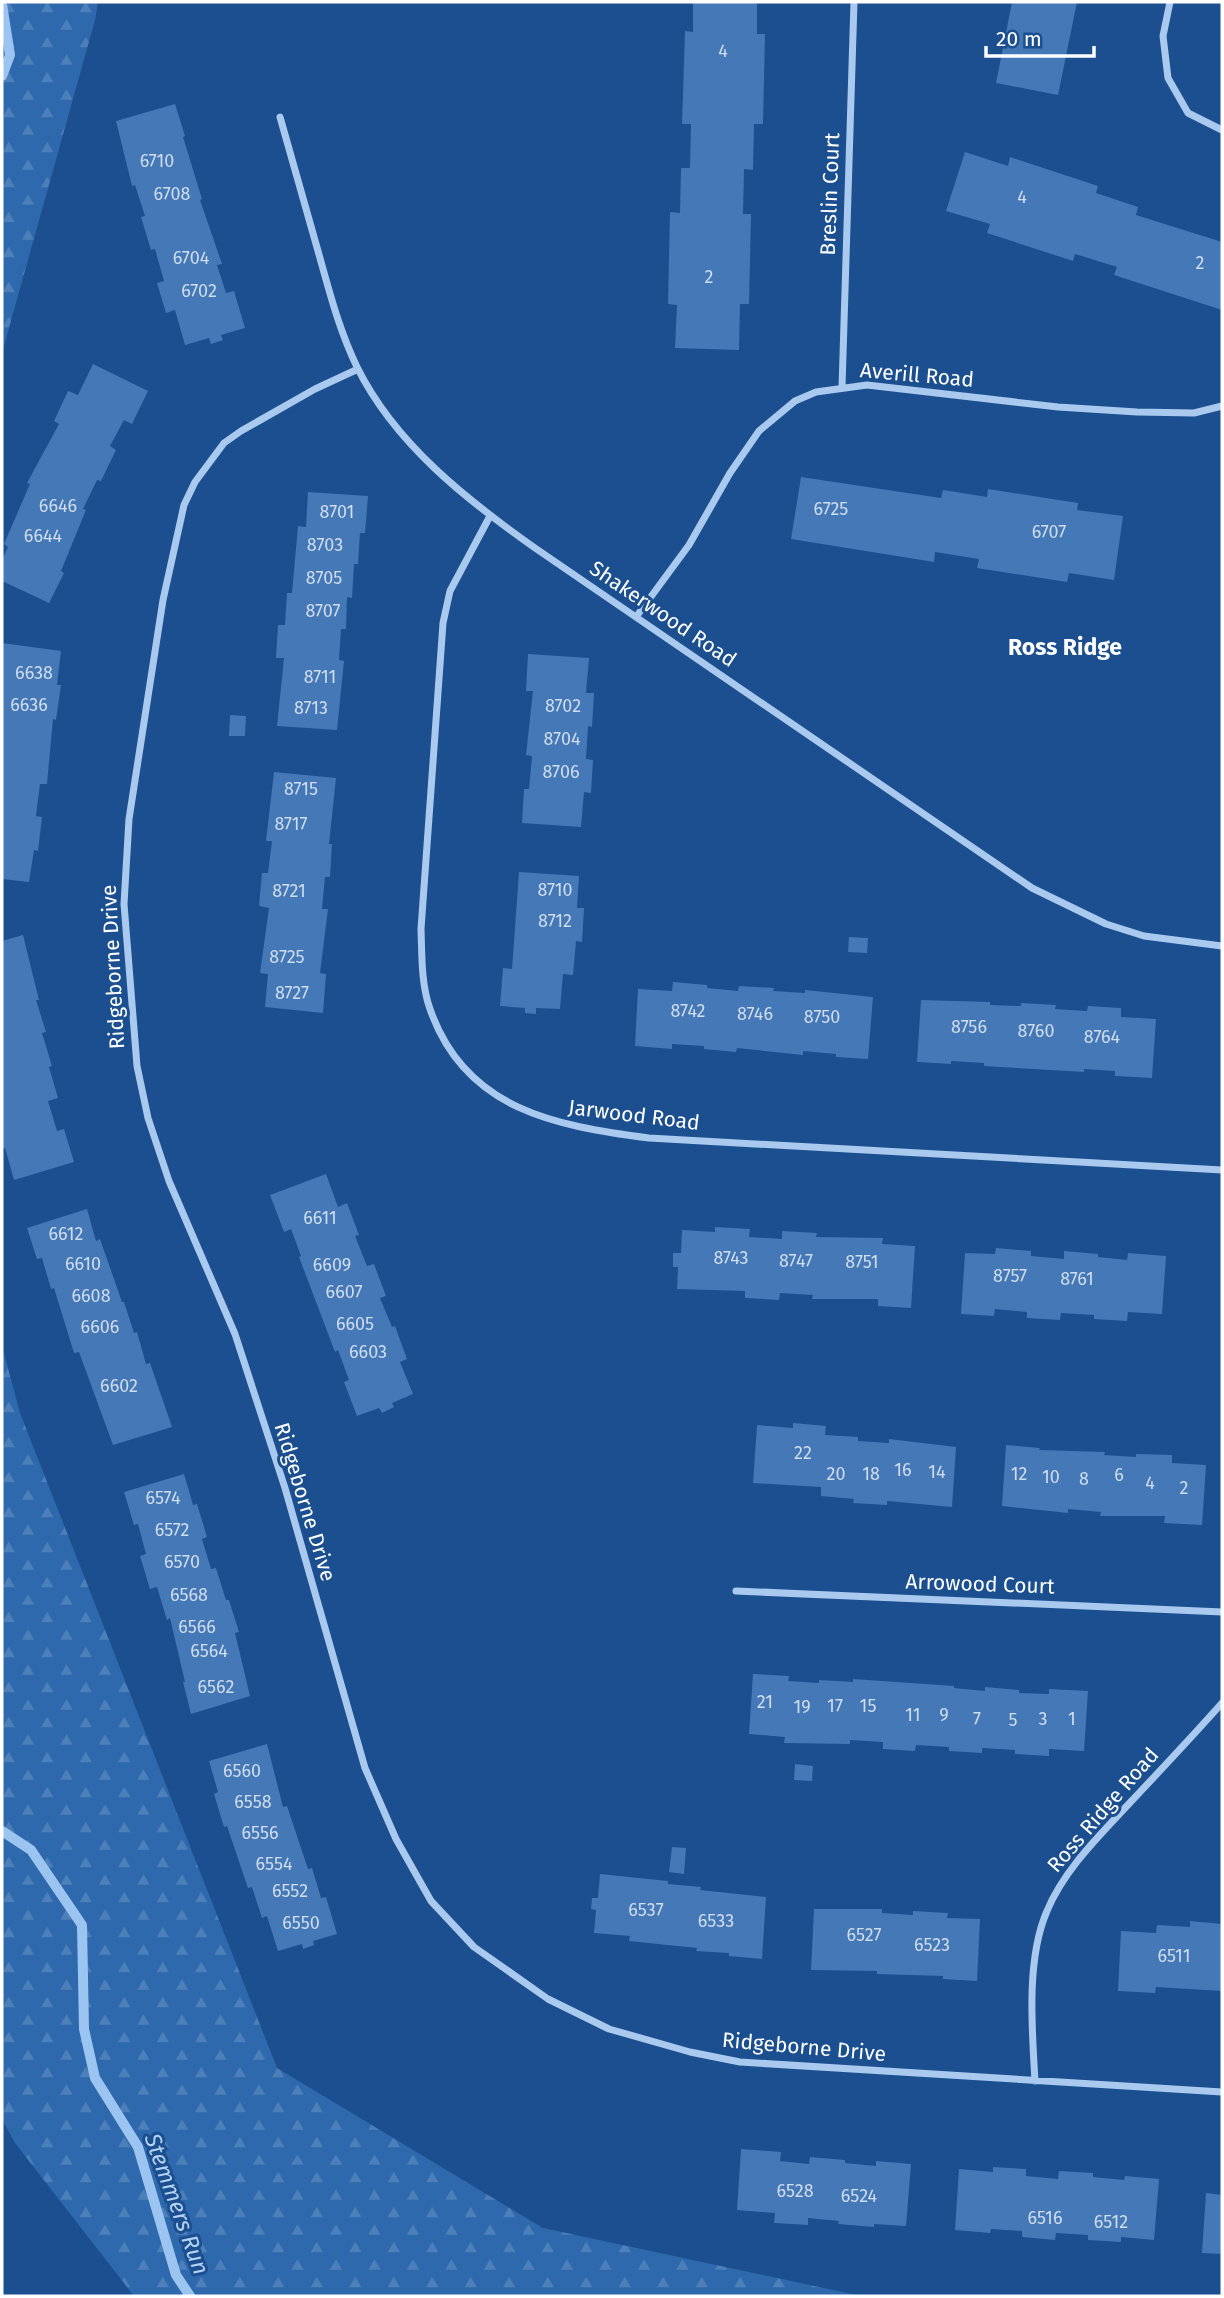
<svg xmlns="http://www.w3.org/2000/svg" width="1224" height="2298" viewBox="0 0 1224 2298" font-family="'Fira Sans',sans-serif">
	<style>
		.forest { fill: url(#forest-firs) }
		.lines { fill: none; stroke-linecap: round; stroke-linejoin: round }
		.stream { stroke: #9cc4f0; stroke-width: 10 }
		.building { fill: #4478b7 }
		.street { stroke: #a9c9ee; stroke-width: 7 }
		.labels { text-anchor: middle; stroke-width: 6; stroke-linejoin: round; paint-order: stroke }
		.number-label { font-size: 18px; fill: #d0dded }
		.street-label { font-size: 21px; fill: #fff; stroke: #1b4f8f }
		.neighbourhood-label { font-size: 23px; font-weight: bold; fill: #fff; stroke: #1b4f8f }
		.water-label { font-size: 23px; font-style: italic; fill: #b5d3f5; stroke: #1b4f8f }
	</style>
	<defs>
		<pattern id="forest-firs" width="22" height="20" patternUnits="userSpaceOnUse" patternTransform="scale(1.75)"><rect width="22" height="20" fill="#2e69ad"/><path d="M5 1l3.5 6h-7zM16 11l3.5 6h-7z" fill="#4d80b9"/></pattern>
	</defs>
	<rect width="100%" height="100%" fill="#1b4f8f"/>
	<path class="forest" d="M2,2H98L95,20L2,353Z
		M2,1346L20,1413L277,2068L543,2228L861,2296H134L15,2143L2,2119Z"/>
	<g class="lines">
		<path class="stream" d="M2,4L10,55L2,76
			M2,1831L31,1850L82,1925L84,2029L95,2078L138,2147L176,2275L190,2296"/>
	</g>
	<path class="building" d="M693,2H757V34H765L763,124H754L753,170L744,169L743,214H751L749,304H740L739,350L675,348L677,305L668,304L670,212L680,213L681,168H690L691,124H682L685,31L693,32Z
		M1012,2H1077L1058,95L996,83Z
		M175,104L185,136L183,137L202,199L200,200L222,264L217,265L226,293L234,291L245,328L221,335L223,340L211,344L209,338L185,345L175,310L166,313L157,283L164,281L155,249L151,250L141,217L145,216L135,185L132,186L116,121Z
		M965,152L1008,166L1010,157L1098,186L1096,193L1138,207L1136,215L1222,242V310L1114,275L1117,267L1075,254L1073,261L987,233L990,224L946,211Z
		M93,364L148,391L132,424L124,420L110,446L116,450L101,481L97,480L83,509L86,510L61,571L64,573L49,603L2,581V560L8,547L4,544L30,484L27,483L59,424L54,421L68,391L78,395Z
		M801,477L941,498L943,490L987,497L988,489L1078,503L1077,510L1123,516L1114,580L1069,573L1067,582L977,568L979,559L935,552L934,562L791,539Z
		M308,492L368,496L365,533H360L358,564H354L352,598L347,597L346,629H341L339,660L344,661L337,730L277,726L284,658H276L278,625H285L287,593H292L298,526L306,527Z
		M2,643L61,651L57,685H61L56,720L53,719L47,784H40L36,816L42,817L38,851L34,850L29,882L2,879Z
		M528,654L589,658L586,693H594L592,727L588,726L586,759L593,760L591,793L584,792L581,827L522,823L524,789H529L532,756L526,755L533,691H526Z
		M230,715L246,716L245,736H229Z
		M274,772L336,778L329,844H332L330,877H325L322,909H328L320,973L326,974L323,1013L265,1007L268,974L260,973L269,908L259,906L262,873H268L272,841H266Z
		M519,872L579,876L577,908H584L582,942L576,941L573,975L563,974L560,1009L536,1008V1014L525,1013V1008L500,1006L503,968L512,969Z
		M23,935L39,1000H36L46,1032L42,1033L52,1066L49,1067L58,1098L48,1101L57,1131L64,1129L74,1162L14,1180L5,1148L2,1149V941Z
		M849,937L868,938L867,953L848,952Z
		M673,982L707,985V988L738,991L739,986L774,988L773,991L805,993V990L873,997L868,1059L836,1057V1054L803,1051V1055L737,1048L736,1052L704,1049V1046L672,1044V1049L635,1046L638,989L672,991Z
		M921,1000L990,1002V1005L1021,1006V1003L1056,1005L1055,1009L1087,1011L1088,1006L1121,1008V1017L1156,1019L1152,1078L1115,1076V1071L1084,1069V1072L984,1066V1063L951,1061V1064L917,1062Z
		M326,1174L338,1207L347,1203L359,1235L355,1236L367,1266L374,1264L386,1296L380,1298L392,1327L395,1326L407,1359L400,1362L413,1394L392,1403L394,1407L382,1413L379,1408L357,1416L344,1382L349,1380L338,1350L335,1352L299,1257L301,1256L291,1229L284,1232L270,1195Z
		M87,1209L96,1241L100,1239L122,1302H124L134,1333L137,1332L146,1364L150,1363L172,1427L113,1445L79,1352L74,1353L54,1288L51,1289L42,1258L37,1259L27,1228Z
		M715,1227L750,1229L749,1237L782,1239V1231L817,1233L816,1237L883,1238L882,1244L915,1246L911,1308L878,1306V1299H812L813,1295L780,1293L779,1300L745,1298V1291L677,1289L678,1267H673V1253H681L682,1230L715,1232Z
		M996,1248L1031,1251V1256L1064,1259V1251L1098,1254V1257L1127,1260L1128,1253L1166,1256L1162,1314L1128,1312L1127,1321L1094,1319V1315L1061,1313L1060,1320L1027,1318V1312L995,1309L994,1316L961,1314L965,1253L995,1254Z
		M793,1423L826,1426L825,1435L858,1437V1441L889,1443V1439L956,1447L952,1507L887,1501V1505L853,1503L854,1499L821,1496V1487L753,1483L757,1425L793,1428Z
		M1006,1445L1040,1448L1039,1450L1105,1452L1104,1455L1136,1457V1454L1172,1455V1463L1206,1465L1202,1525L1164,1523L1165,1516H1100L1101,1512L1068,1509V1513L1002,1506Z
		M184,1474L193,1505L197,1504L207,1537L202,1539L211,1569L216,1568L226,1600H229L239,1632L235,1633L250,1696L191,1714L183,1682H185L170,1618L167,1620L157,1587L150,1589L140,1556L146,1554L138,1524L134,1525L124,1492Z
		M753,1674L789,1676L788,1681L819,1683V1680L853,1682V1679L954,1686V1688L985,1691V1687L1019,1690V1693L1049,1694V1689L1088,1691L1084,1751L1049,1749V1756L1015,1754V1750L982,1748V1753L949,1751V1747L916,1745L915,1751L883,1749V1742L850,1740V1744L784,1743L785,1737L749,1734Z
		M267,1744L283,1807L287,1806L308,1869L312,1868L321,1898L326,1897L337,1934L313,1941L314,1945L303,1949L302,1944L278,1951L267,1916L262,1918L252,1887L248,1888L227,1826L224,1827L214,1794L218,1792L209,1761Z
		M795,1764L813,1766L812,1781L794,1780Z
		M672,1847L686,1848L684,1874L669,1872Z
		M600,1874L668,1881V1884L701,1887L700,1890L766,1897L762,1959L729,1956V1953L696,1951L697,1948L629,1941L630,1936L594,1933L596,1910L591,1909L592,1898H598Z
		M814,1909H882V1913L913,1915V1911L948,1913L947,1918L980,1919L977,1981L943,1979V1976L877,1974V1971L811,1970Z
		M1190,1921L1222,1924V1991L1156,1987L1155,1993L1118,1991L1121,1931L1156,1933L1157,1925L1190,1927Z
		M741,2149L781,2152L780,2161L809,2164L810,2157L845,2160V2163L876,2166V2161L911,2164L906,2226L874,2224V2227L838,2224L839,2221L808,2218V2225L774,2223L775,2213L737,2210Z
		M993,2167L1026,2169V2176L1058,2179L1059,2171L1093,2173V2177L1124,2180L1125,2176L1159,2179L1154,2240L1121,2237V2242L1088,2240V2235L1056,2233L1055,2240L1022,2237V2231L991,2229L990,2233L955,2230L959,2169L993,2172Z
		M1206,2193L1222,2195V2254L1202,2253Z"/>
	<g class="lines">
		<path class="street" d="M1170,2L1163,36L1168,78L1188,113L1222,130
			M280,117C293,162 305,206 318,251C329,290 339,330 357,367C395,444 467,500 535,548L1032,888L1106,924L1144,936L1222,946
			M358,369L315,389L241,431L224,443L195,482L184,505L163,600L129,819L124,904L137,1066L148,1118L169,1181L235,1334L285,1488L365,1768L396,1839L431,1901L474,1947L548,1999L609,2029L690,2052L740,2062L1222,2092
			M842,387L854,2
			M490,516L450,591L443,623L421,929C422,955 421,984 430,1009C465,1110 556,1126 649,1138L1222,1170
			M636,617L689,545L730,473L759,431L795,401L816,392L867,385L1058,407L1137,412L1194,413L1222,406
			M736,1591L1222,1612
			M1035,2081C1032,2029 1026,1959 1047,1911C1063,1872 1096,1839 1124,1809C1157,1774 1190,1739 1222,1703"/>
	</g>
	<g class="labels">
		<g class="number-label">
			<text x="723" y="57">4</text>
			<text x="157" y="167">6710</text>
			<text x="172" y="200">6708</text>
			<text x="1022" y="203">4</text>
			<text x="191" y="264">6704</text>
			<text x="1200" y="269">2</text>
			<text x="709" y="283">2</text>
			<text x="199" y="297">6702</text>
			<text x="58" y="512">6646</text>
			<text x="831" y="515">6725</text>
			<text x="337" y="518">8701</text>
			<text x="1049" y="538">6707</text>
			<text x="43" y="542">6644</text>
			<text x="325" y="551">8703</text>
			<text x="324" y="584">8705</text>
			<text x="323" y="617">8707</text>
			<text x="34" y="679">6638</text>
			<text x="320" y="683">8711</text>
			<text x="29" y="711">6636</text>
			<text x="563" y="712">8702</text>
			<text x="311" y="714">8713</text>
			<text x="562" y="745">8704</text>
			<text x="561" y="778">8706</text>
			<text x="301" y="795">8715</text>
			<text x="291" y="830">8717</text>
			<text x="555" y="896">8710</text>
			<text x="289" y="897">8721</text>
			<text x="555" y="927">8712</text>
			<text x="287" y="963">8725</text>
			<text x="292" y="999">8727</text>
			<text x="688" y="1017">8742</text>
			<text x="755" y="1020">8746</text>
			<text x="822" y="1023">8750</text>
			<text x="969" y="1033">8756</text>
			<text x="1036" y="1037">8760</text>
			<text x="1102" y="1043">8764</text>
			<text x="320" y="1224">6611</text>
			<text x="66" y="1240">6612</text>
			<text x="731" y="1264">8743</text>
			<text x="796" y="1267">8747</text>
			<text x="862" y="1268">8751</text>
			<text x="83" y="1270">6610</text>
			<text x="332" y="1271">6609</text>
			<text x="1010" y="1282">8757</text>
			<text x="1077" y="1285">8761</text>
			<text x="344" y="1298">6607</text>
			<text x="91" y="1302">6608</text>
			<text x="355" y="1330">6605</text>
			<text x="100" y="1333">6606</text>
			<text x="368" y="1358">6603</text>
			<text x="119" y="1392">6602</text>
			<text x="803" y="1459">22</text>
			<text x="903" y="1476">16</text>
			<text x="937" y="1478">14</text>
			<text x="836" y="1480">20</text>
			<text x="871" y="1480">18</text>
			<text x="1019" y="1480">12</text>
			<text x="1119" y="1481">6</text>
			<text x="1051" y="1483">10</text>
			<text x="1084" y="1485">8</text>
			<text x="1150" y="1489">4</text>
			<text x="1184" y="1494">2</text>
			<text x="163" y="1504">6574</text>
			<text x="172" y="1536">6572</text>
			<text x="182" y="1568">6570</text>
			<text x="189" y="1601">6568</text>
			<text x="197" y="1633">6566</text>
			<text x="209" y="1657">6564</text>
			<text x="216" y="1693">6562</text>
			<text x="765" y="1708">21</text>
			<text x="835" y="1712">17</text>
			<text x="868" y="1712">15</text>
			<text x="802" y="1713">19</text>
			<text x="913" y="1721">11</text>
			<text x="944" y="1721">9</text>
			<text x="977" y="1725">7</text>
			<text x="1043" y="1725">3</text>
			<text x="1072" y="1725">1</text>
			<text x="1013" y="1726">5</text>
			<text x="242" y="1777">6560</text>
			<text x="253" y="1808">6558</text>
			<text x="260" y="1839">6556</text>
			<text x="274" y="1870">6554</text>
			<text x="290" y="1897">6552</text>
			<text x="646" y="1916">6537</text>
			<text x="716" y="1927">6533</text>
			<text x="301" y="1929">6550</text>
			<text x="864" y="1941">6527</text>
			<text x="932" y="1951">6523</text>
			<text x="1174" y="1962">6511</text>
			<text x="795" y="2197">6528</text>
			<text x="859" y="2202">6524</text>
			<text x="1045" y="2224">6516</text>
			<text x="1111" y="2228">6512</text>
		</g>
		<g class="street-label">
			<text transform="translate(830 194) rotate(-88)" y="7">Breslin Court</text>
			<text transform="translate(917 375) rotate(5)" y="7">Averill Road</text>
			<text transform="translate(663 614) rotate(34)" y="7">Shakerwood Road</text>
			<text transform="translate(113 967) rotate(-93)" y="7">Ridgeborne Drive</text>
			<text transform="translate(634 1115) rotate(7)" y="7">Jarwood Road</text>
			<text transform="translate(305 1502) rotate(73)" y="7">Ridgeborne Drive</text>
			<text transform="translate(980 1584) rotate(2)" y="7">Arrowood Court</text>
			<text transform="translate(1103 1810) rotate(-49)" y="7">Ross Ridge Road</text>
			<text transform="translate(804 2047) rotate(5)" y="7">Ridgeborne Drive</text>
		</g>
		<g class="neighbourhood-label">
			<text x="1065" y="655">Ross Ridge</text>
		</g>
		<g class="water-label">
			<text transform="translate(177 2204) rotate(70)" y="8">Stemmers Run</text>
		</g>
	</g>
	<rect width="1224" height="2298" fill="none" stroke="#ffffff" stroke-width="7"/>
	<path d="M986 46v10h108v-10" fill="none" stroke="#ffffff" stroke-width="3.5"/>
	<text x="996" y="46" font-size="21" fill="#ffffff" stroke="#1b4f8f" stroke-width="5" paint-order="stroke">20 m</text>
</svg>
